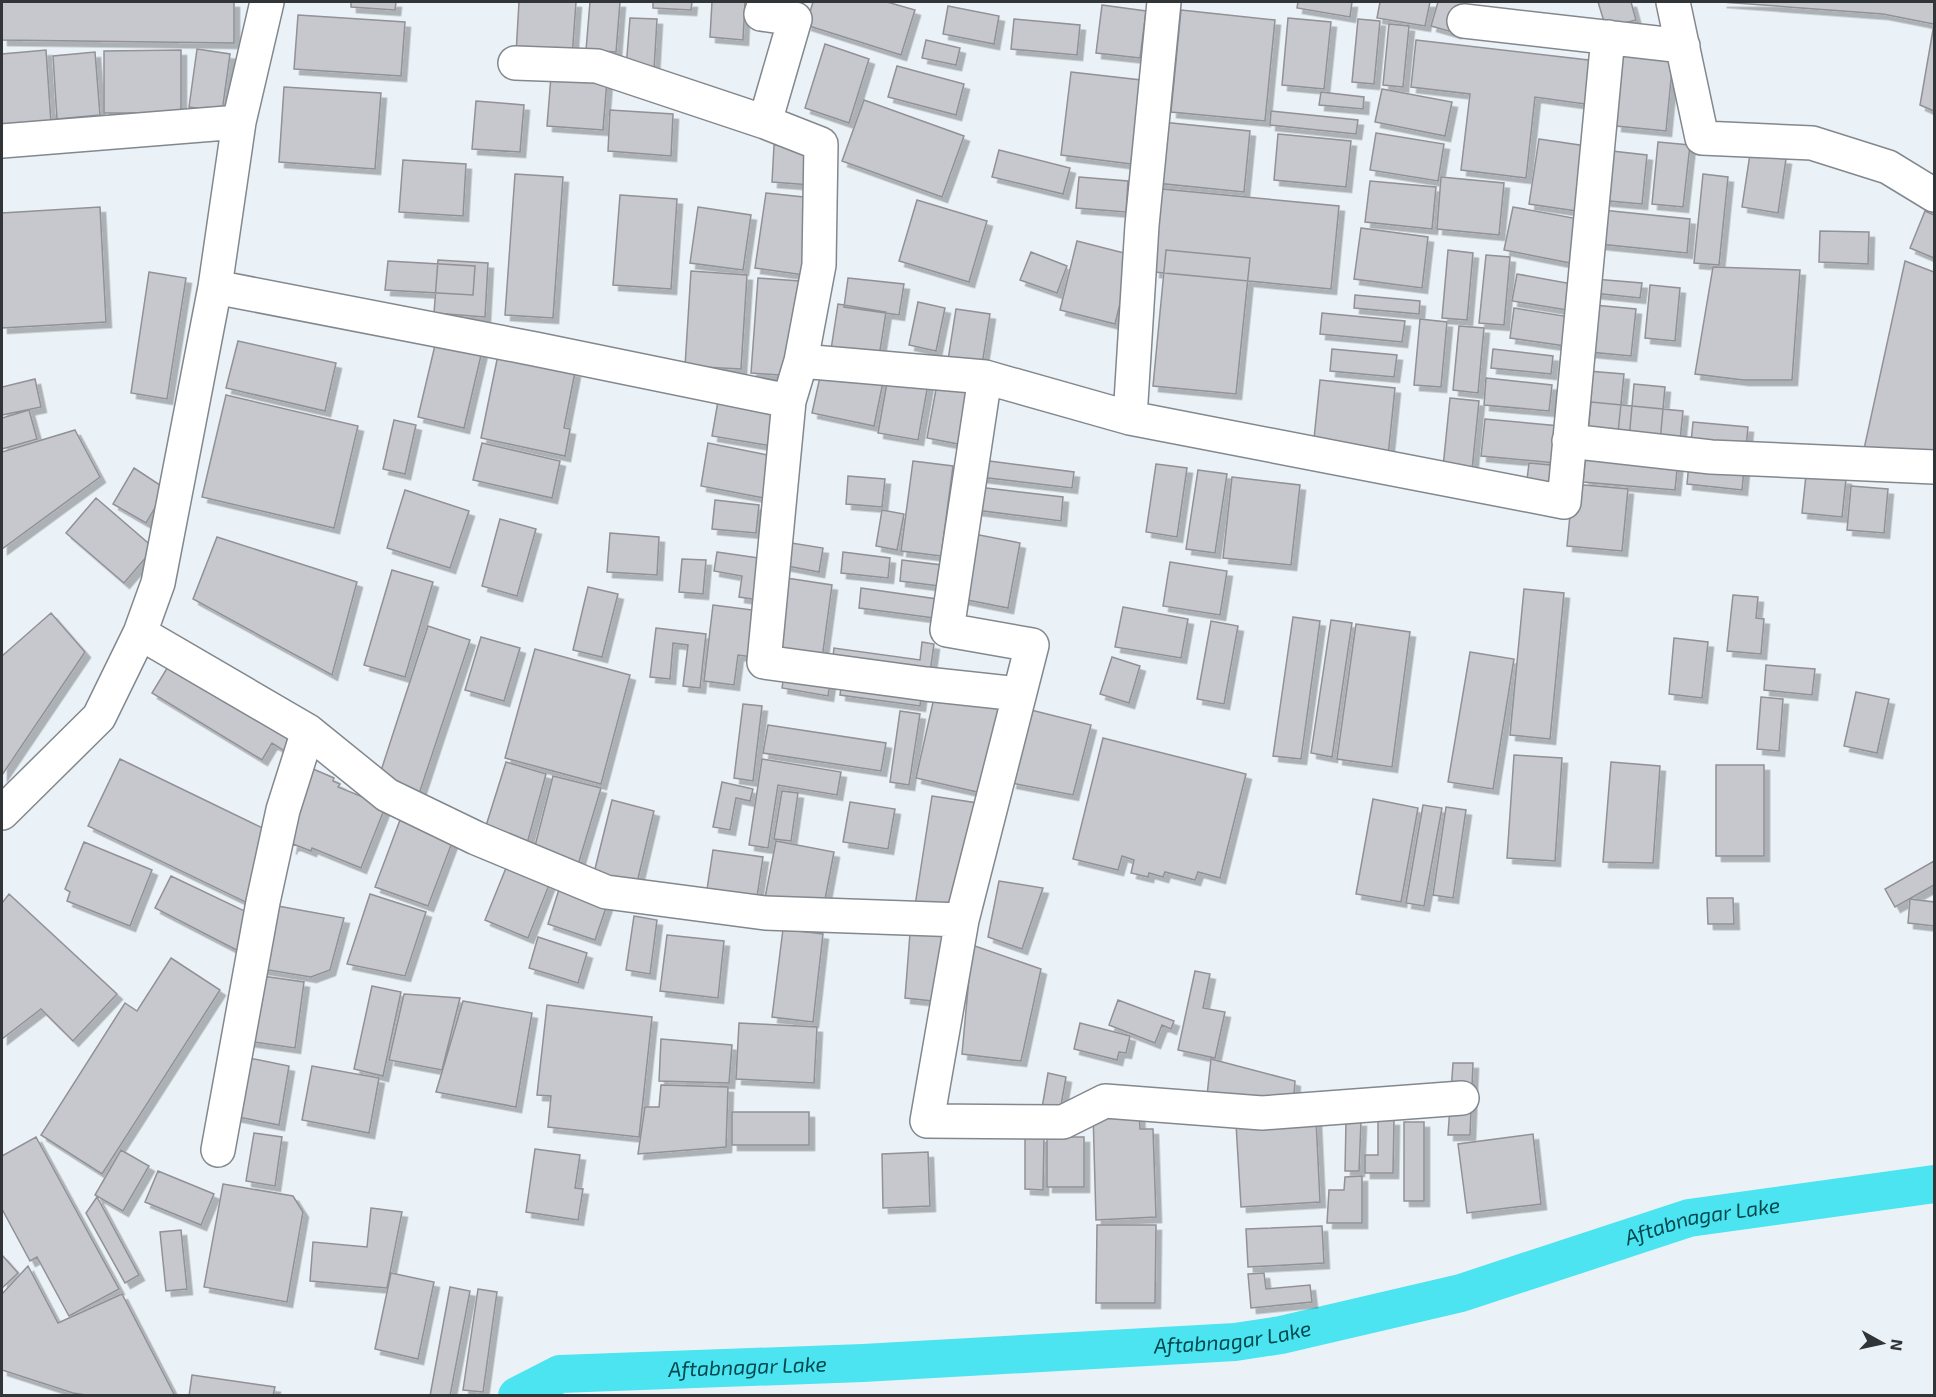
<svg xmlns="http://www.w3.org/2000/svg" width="1936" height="1397" viewBox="0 0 1936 1397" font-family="'Exo 2',sans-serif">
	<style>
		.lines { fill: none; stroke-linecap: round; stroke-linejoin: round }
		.canal { stroke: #4be4f0; stroke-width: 38 }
		.building { fill: #c7c7ce; stroke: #929198; stroke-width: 1.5; filter: url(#shadow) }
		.minor-casing { stroke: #82888d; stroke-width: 36 }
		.minor { stroke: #fff; stroke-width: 33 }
		.labels { text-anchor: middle; stroke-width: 6; stroke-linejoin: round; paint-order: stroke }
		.water-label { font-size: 21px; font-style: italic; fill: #00484d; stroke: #ebf2f7 }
	</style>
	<defs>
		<filter id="shadow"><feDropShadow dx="5.5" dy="5.5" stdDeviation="0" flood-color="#0004"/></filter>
	</defs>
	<rect width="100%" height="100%" fill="#ebf2f7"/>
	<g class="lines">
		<path class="canal" id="s1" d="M517,1396L560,1374L863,1363L1235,1342L1281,1335L1461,1293L1689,1218L1934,1184"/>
	</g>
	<path class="building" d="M2,2H234V43L2,40Z
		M351,2H396L395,10L351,7Z
		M519,2H576L572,57L516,54Z
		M590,2H620L616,52L586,50Z
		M653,2H692L691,10L653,8Z
		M712,2H745L743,40L710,37Z
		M813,2H887L915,10L901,55L806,25Z
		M1298,2H1352L1350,17L1297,8Z
		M1380,2H1430L1425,26L1377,18Z
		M1438,2H1465L1456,33L1431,26Z
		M1598,2H1631L1636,20L1606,28Z
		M1721,2H1934V111L1920,105L1934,24L1883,14Z
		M1102,5L1146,11L1140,58L1096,53Z
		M948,6L999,16L994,44L943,34Z
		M1181,10L1275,20L1265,121L1171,112Z
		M298,15L405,22L401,76L294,69Z
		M630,18L657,19L654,70L626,68Z
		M1288,18L1331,22L1324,89L1282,85Z
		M1014,19L1080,25L1077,55L1011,49Z
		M1358,19L1380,21L1374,84L1352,82Z
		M1389,24L1409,26L1403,87L1383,85Z
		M926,40L960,48L956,65L922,58Z
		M1416,40L1597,61L1592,105L1535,97L1526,178L1461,170L1470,94L1411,87Z
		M825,44L869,59L849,123L805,108Z
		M197,49L230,54L222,112L189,107Z
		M46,50L51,123L2,127V54Z
		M181,50V113H104V51Z
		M95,52L100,115L57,119L53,56Z
		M1623,54L1673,59L1666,131L1616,126Z
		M897,66L964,84L956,115L888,97Z
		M1071,72L1141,80L1131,164L1061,155Z
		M551,76L607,80L603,130L547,126Z
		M284,87L381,93L375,169L279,162Z
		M1382,89L1452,102L1445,136L1375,122Z
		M1321,92L1364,97L1363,109L1319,105Z
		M864,100L964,136L942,197L842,161Z
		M476,101L524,105L520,152L472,149Z
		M610,110L673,114L671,156L608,151Z
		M1271,111L1358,120L1356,134L1270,125Z
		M1162,122L1250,131L1244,192L1156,183Z
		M1376,133L1444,144L1438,181L1370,170Z
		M1278,134L1351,141L1346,187L1274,180Z
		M1539,139L1593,147L1583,212L1529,204Z
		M1658,142L1690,145L1683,207L1652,204Z
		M774,145L814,148L811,185L772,182Z
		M999,150L1070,168L1063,194L992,177Z
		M1603,150L1647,155L1642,204L1598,200Z
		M1750,154L1786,159L1778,213L1742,207Z
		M403,160L466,164L463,216L399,212Z
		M515,174L563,177L553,318L505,315Z
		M1703,174L1728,177L1719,265L1694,263Z
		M1079,177L1128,181L1126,212L1076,208Z
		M1441,177L1504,183L1499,235L1437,229Z
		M1370,181L1436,187L1432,229L1365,222Z
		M1162,189L1339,206L1331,289L1154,272Z
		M766,193L813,198L804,275L755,268Z
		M620,195L677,199L671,289L613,285Z
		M917,200L987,221L969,282L899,261Z
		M100,207L106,322L2,328V213Z
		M698,207L751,215L743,270L690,263Z
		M1513,207L1584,220L1575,264L1504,250Z
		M1602,210L1690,219L1687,253L1599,244Z
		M1925,211L1934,215V258L1910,248Z
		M1361,228L1428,237L1422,288L1354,279Z
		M1820,231L1869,232L1868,264L1819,262Z
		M1077,241L1132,255L1115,324L1060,310Z
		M1166,250L1250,258L1236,394L1153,386Z
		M1448,250L1473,253L1467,320L1442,318Z
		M1031,252L1067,266L1057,293L1020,280Z
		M1486,255L1510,257L1504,325L1479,323Z
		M438,260L488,263L485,317L434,313Z
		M388,261L475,266L473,295L385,290Z
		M1905,261L1934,272V456L1864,449Z
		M1713,267L1800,270L1792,380H1743L1695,374Z
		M691,271L747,275L741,369L685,366Z
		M149,272L186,278L167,399L131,393Z
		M1517,274L1578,285L1573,311L1512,301Z
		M758,278L800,281L793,376L751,373Z
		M848,278L904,284L899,315L844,307Z
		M1594,279L1642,283L1640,298L1593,293Z
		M1650,285L1680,288L1675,341L1645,338Z
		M1355,295L1420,301L1419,314L1354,308Z
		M918,302L945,308L936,351L909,345Z
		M838,304L886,312L878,363L830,356Z
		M1594,305L1636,309L1631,356L1589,352Z
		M1514,308L1576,318L1572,347L1510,338Z
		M956,309L990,314L982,365L948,360Z
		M1322,313L1405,321L1402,342L1320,334Z
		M1420,319L1447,322L1441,387L1414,385Z
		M1459,326L1484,328L1478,393L1453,390Z
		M238,341L336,363L325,411L226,388Z
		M436,341L482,351L464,428L418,417Z
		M1332,349L1397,355L1394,377L1330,371Z
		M1493,349L1553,356L1551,374L1491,368Z
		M498,355L575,372L564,428L570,429L565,456L481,438Z
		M822,368L883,382L874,426L812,413Z
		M1588,371L1624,374L1618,433L1582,430Z
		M888,377L928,384L918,440L878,433Z
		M1486,378L1552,385L1549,411L1484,405Z
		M35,379L41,407L2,415V387Z
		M1320,380L1395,388L1387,466L1312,458Z
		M937,384L972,391L963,445L927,438Z
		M1634,384L1665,387L1660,442L1629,439Z
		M226,395L358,426L334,528L202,497Z
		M1450,398L1479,401L1471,480L1442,477Z
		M718,401L778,412L772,446L712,436Z
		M1591,402L1683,411L1675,490L1583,482Z
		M29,410L37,439L2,449V418Z
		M1485,419L1560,426L1556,463L1481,456Z
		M394,420L416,425L405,474L383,469Z
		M1693,422L1748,427L1742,490L1687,484Z
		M75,430L100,477L2,549V452Z
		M482,443L560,461L552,498L473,480Z
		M708,443L783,458L774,500L701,486Z
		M982,460L1074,472L1072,488L980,477Z
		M913,461L953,466L941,556L901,551Z
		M1529,463L1562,466L1559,492L1526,488Z
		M1156,464L1187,468L1177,537L1146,532Z
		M134,468L166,489L146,523L113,504Z
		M1198,470L1227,474L1215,553L1186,549Z
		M1806,475L1846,479L1842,517L1802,513Z
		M848,476L885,479L882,507L846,504Z
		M1232,477L1300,485L1291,565L1223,558Z
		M1573,484L1628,489L1622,551L1567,546Z
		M1851,486L1888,489L1884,533L1847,530Z
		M978,487L1063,497L1061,521L976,510Z
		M405,490L469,511L450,568L387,548Z
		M96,498L154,548L124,583L66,533Z
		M715,500L759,505L756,533L712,529Z
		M882,510L904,514L897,550L876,546Z
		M500,519L536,529L517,596L482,586Z
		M610,533L659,537L657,575L607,572Z
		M974,534L1020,543L1008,608L962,599Z
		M217,537L357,582L332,675L193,599Z
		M785,542L823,548L819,572L782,565Z
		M717,552L772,560L766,601L739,597L742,576L714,571Z
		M843,552L890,558L888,578L841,573Z
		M682,559L706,560L703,594L679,592Z
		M902,560L942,565L939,586L900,581Z
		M1170,562L1227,571L1220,615L1163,606Z
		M392,570L433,582L405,677L364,665Z
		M780,577L832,585L821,666L769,659Z
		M588,587L618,594L602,657L573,650Z
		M861,588L937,599L934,618L859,608Z
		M1524,589L1564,593L1550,739L1510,735Z
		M1733,595L1758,597L1756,618L1764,619L1761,654L1727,651Z
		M713,605L767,612L761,658L738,655L734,685L704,681Z
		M1123,607L1188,619L1181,658L1115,647Z
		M51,613L85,652L2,775V656Z
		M1293,617L1320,621L1301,759L1273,756Z
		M1331,620L1352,623L1332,757L1311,753Z
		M1211,621L1238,626L1224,704L1197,699Z
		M1356,624L1410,632L1392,767L1337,759Z
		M428,626L470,640L419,794L378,780Z
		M656,628L706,634L700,688L683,686L688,645L673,643L670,679L650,677Z
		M481,637L520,648L504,701L465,690Z
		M1674,638L1708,642L1702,698L1669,694Z
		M922,642L934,644L929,680L832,666L834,648L920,660Z
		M535,649L630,675L601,784L505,758Z
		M1470,652L1514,659L1493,789L1448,782Z
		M1112,657L1140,666L1129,703L1100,694Z
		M172,660L299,737L289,754L272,743L262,760L152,693Z
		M1766,665L1815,669L1812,695L1764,690Z
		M785,669L831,677L828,696L782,688Z
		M842,678L922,689L920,706L840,695Z
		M936,689L1006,705L986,794L916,778Z
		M1856,692L1889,699L1877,753L1844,746Z
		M1761,697L1783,699L1779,751L1757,749Z
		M743,704L762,706L753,781L734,778Z
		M1031,710L1091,725L1073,795L1011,783Z
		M900,711L920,714L909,785L890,782Z
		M768,725L886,743L881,771L763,753Z
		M1103,738L1246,774L1220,878L1198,872L1195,880L1165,872L1163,877L1149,873L1148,877L1131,873L1134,860L1122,856L1118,870L1073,859Z
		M1514,755L1562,758L1555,861L1507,858Z
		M120,759L277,835L258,908L88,826Z
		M762,759L841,772L837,795L778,785L768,848L749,845Z
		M506,762L546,774L525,851L485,829Z
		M1611,762L1660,766L1653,863L1603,862Z
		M304,765L334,778L333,781L340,784L338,787L375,802L374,806L384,810L361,868L312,848L311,851L293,844L291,849Z
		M1716,765H1764V856H1716Z
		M553,776L601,788L575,875L535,846Z
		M722,782L753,789L750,801L736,798L730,830L713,827Z
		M782,791L798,793L791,841L774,839Z
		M932,796L984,804L966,919L914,912Z
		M1373,799L1418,808L1401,902L1356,894Z
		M612,800L654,811L636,887L593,877Z
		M850,802L895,809L888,849L843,842Z
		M1423,805L1442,808L1424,906L1406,903Z
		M1446,807L1466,810L1453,898L1433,895Z
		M403,812L456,832L428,906L375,887Z
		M776,841L834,852L823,910L765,898Z
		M84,842L152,870L130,926L67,901L70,892L65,889Z
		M713,850L763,857L756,903L706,896Z
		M1934,861V885L1895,907L1885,889Z
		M506,868L549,885L528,938L485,920Z
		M171,876L257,917L252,958L155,908Z
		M562,880L610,896L595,940L548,924Z
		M999,881L1043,888L1022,949L988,937Z
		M9,894L117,994L73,1041L41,1009L2,1039V903Z
		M370,894L426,912L405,976L347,964Z
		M1707,898H1733L1734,924H1708Z
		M1910,899L1934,902V926L1908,923Z
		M267,904L344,918L330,970L311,977L256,968Z
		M634,916L657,920L650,974L626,970Z
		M783,929L823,934L813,1022L772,1017Z
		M910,933L949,937L942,1002L905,998Z
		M667,935L724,941L718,998L660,991Z
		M538,937L587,953L578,983L529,968Z
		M972,945L1041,969L1021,1061L962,1054Z
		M171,958L220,990L102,1174L41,1135L125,1003L137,1011Z
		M1195,971L1210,974L1203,1008L1225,1012L1215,1058L1178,1050Z
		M255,975L304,982L295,1048L247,1041Z
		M372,986L401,992L383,1076L354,1069Z
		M404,994L460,998L442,1070L389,1060Z
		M1118,1000L1174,1021L1171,1029L1162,1025L1155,1043L1109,1025Z
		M463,1001L532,1013L516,1107L436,1092Z
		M547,1005L652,1017L639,1137L548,1127L551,1096L537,1095Z
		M739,1023L817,1027L814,1083L736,1079Z
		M1080,1023L1130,1036L1126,1053L1119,1052L1117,1060L1074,1049Z
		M661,1039L732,1045L729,1083L659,1081Z
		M239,1056L289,1066L279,1125L228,1115Z
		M1211,1059L1295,1081L1293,1109L1206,1105Z
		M1453,1063H1473L1470,1135H1448Z
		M312,1066L379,1078L369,1133L302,1120Z
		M1048,1073L1066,1077L1060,1111L1042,1108Z
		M661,1085L728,1087L726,1147L638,1154L645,1107H659Z
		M1139,1110L1140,1129H1153L1156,1217L1096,1220L1093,1112Z
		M732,1112H809V1145H732Z
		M1316,1119L1320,1202L1241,1207L1236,1124Z
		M1378,1120H1394L1393,1173H1365V1155H1378Z
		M1346,1121H1361L1359,1171H1345Z
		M1404,1122H1424V1201H1404Z
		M254,1133L282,1137L275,1186L246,1181Z
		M1533,1134L1541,1204L1467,1213L1458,1144Z
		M1025,1136L1044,1137L1043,1190L1025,1189Z
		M36,1137L119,1289L69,1316L37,1257L30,1261L2,1209V1156Z
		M1047,1137H1084V1187H1047Z
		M535,1149L580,1155L575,1188L583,1189L578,1220L526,1212Z
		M121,1150L149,1166L123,1211L95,1195Z
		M928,1152L930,1206L883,1208L882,1154Z
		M158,1171L214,1194L201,1225L145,1202Z
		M1362,1176V1223H1327L1329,1190H1344L1345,1177Z
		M223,1184L293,1196L303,1212L287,1302L204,1287Z
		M97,1197L139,1275L125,1283L86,1213Z
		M371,1208L402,1212L387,1288L310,1281L313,1242L367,1247Z
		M1097,1225H1156L1155,1303H1096Z
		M1322,1226L1324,1263L1248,1267L1246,1229Z
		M181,1230L187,1289L166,1291L160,1232Z
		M2,1255L18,1273L2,1288Z
		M28,1266L58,1323L122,1294L175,1396H92L73,1393L2,1370V1294Z
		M391,1273L434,1282L418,1359L375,1349Z
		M1264,1273L1266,1289L1310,1285L1312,1302L1251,1308L1248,1274Z
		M450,1287L470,1291L450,1396H430Z
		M478,1289L497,1292L483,1392L463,1390Z
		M192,1375L275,1387L273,1396H189Z"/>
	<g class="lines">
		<g class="minor-casing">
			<path id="minor" d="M765,2L761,14L795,19L765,122
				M1673,2L1702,138L1812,143L1888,167L1934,195
				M1464,21L1683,46
				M515,63L597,66L765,122L821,144L819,265L801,361
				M2,141L239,122
				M215,287L535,349L789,401L801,361L985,377L1130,418L1564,502L1608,37
				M985,377L947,630L1032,645L962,920L927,1121L1063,1122L1105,1101L1262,1113L1462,1098
				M789,401L764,662L926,684L1019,694
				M1130,418L1142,225L1164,2
				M1569,441L1711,457L1934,467
				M140,633L308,731L387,795L476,838L606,892L765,913L962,920
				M2,813L99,717L140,633L158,583L215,287L239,122L267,2
				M218,1150L263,902L283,810L308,731"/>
		</g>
		<use href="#minor" class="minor"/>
	</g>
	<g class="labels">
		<g class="water-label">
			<text dy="7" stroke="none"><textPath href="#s1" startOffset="1208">Aftabnagar Lake</textPath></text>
			<text dy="7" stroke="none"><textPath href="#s1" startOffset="722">Aftabnagar Lake</textPath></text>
			<text dy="7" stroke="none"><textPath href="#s1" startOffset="236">Aftabnagar Lake</textPath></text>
		</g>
	</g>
	<rect width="1936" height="1397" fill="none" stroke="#323537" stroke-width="6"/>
	<g transform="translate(1882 1343) rotate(98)" stroke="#ebf2f7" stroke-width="4.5" paint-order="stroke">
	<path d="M0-4.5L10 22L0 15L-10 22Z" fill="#323537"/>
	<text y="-9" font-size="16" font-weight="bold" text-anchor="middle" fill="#323537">N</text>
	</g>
</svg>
